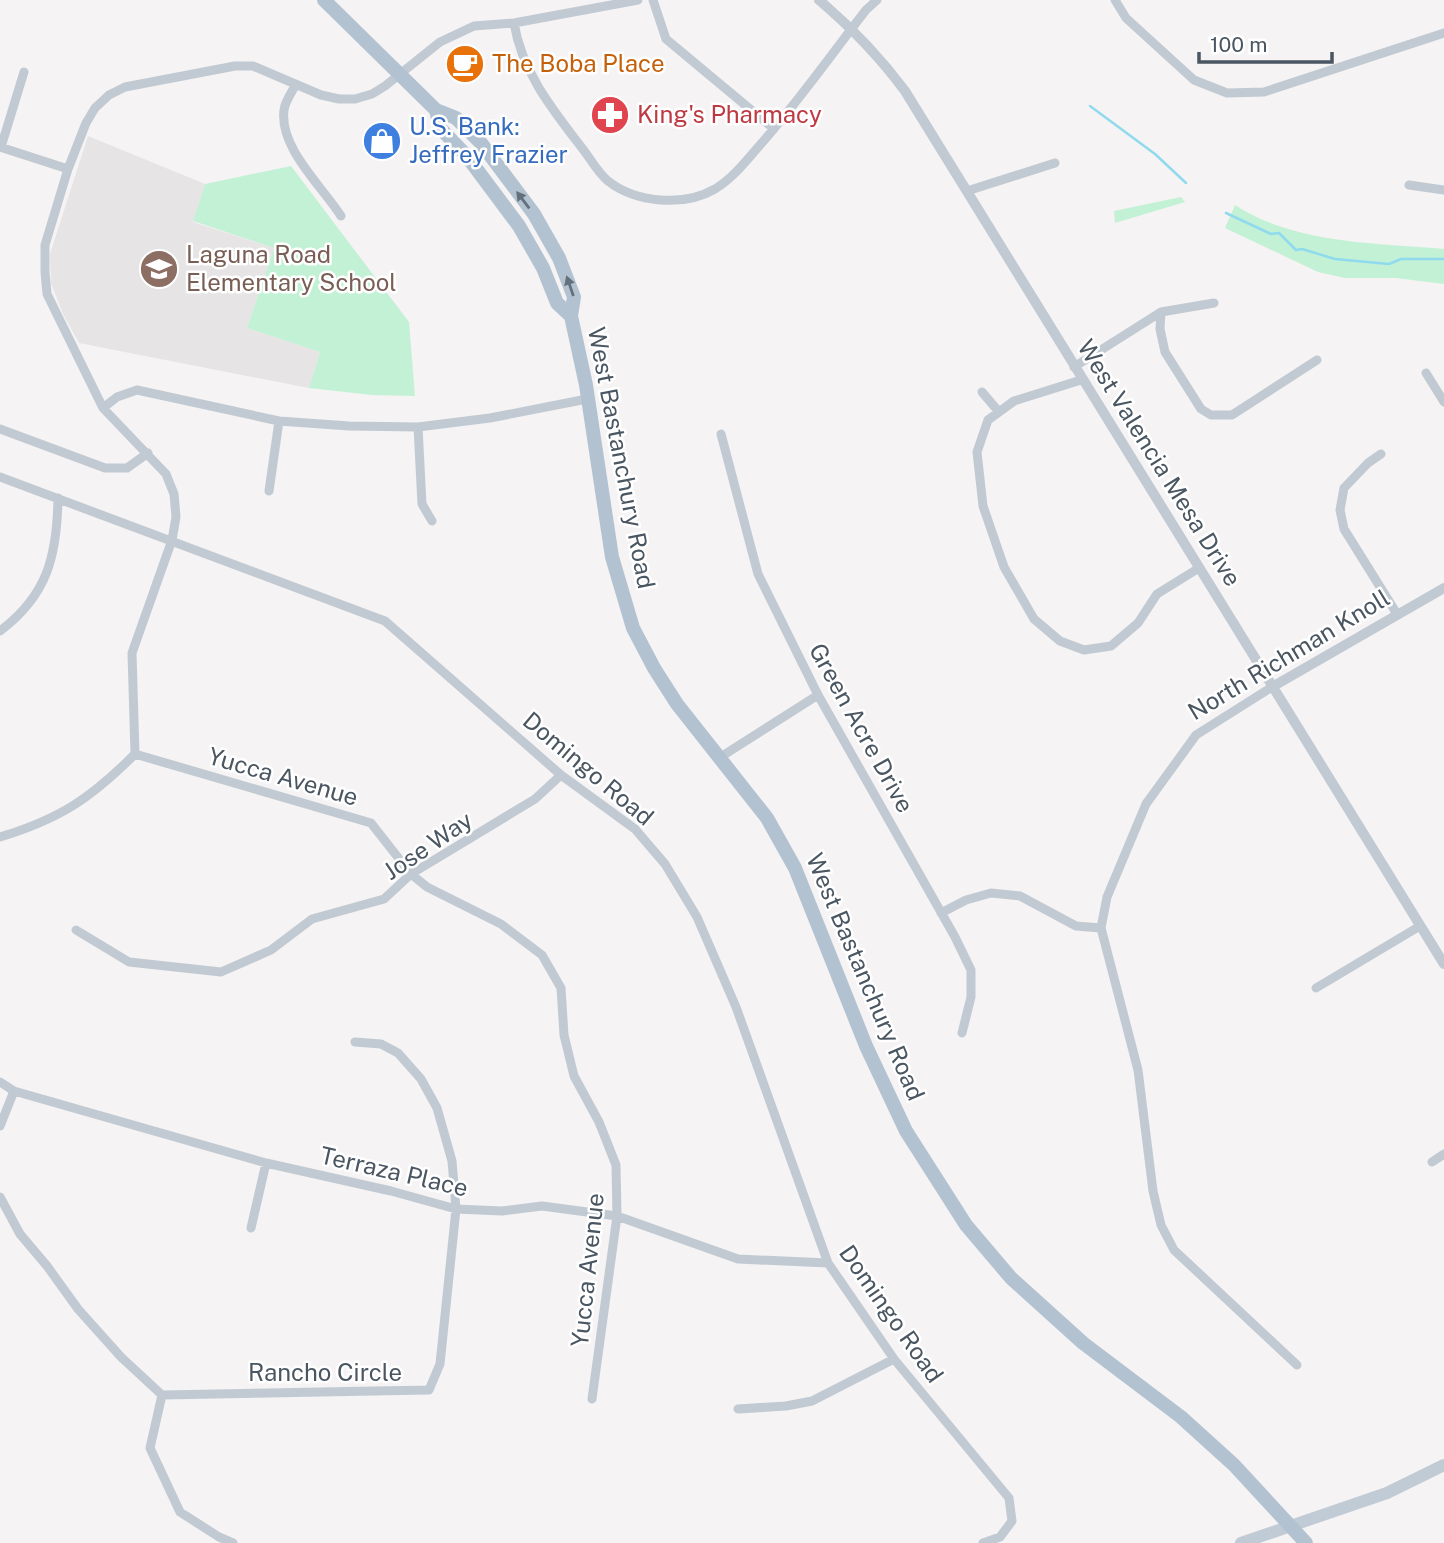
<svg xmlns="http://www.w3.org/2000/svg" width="1444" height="1543" viewBox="0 0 1444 1543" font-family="'Public Sans',sans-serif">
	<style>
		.education { fill: #e6e4e5 }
		.green { fill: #c3f1d5 }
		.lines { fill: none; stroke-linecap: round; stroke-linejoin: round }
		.stream { stroke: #90daee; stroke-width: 2.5 }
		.minor { stroke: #c1cad2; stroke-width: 9 }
		.tertiary { stroke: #c1cad2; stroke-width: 10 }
		.secondary { stroke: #c1cbd6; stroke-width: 12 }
		.primary { stroke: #b3c2d1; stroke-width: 14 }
		.oneway { fill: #64717d }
		.labels { text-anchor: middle; stroke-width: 5; stroke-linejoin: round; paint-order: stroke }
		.food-label { font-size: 24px; fill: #c56008; stroke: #fff; text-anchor: start }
		.health-label { font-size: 24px; fill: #be3a42; stroke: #fff; text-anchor: start }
		.shop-label { font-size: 24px; fill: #366cbe; stroke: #fff; text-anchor: start }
		.education-label { font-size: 24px; fill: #785e54; stroke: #fff; text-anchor: start }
		.street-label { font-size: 24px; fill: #4a5661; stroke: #fff }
	</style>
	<rect width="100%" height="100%" fill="#f5f3f3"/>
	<path class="education" d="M88,136L205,184L193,222L274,248L247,328L320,352L309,388L79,343L63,314L51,283L50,254Z"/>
	<path class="green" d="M291,166L409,322L415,396L372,395L309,388L320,352L247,328L274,248L193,221L205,184Z
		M1181,197L1185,202L1115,223L1114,211Z
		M1235,205C1295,244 1374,243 1444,249V284L1396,278H1345L1318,272L1225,228Z"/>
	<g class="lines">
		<path class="stream" d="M1090,106L1155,154L1186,183
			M1226,213L1271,234L1279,233L1296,250L1302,249L1335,259L1389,264L1401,259H1444"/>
		<path class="minor" d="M653,0L666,39L774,129
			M1115,0L1126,18L1194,80L1227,93L1264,92L1444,33
			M514,23C522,72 552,109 582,148C590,158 598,173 608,181C636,203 684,207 715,189C733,178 746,161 760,145C798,102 831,55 866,10L877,0
			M296,84C292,92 285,101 284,110C279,148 322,186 341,216
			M0,147L68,169
			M1,147L24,72
			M1409,185L1444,190
			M967,191L1055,163
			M1161,312L1160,329L1165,352L1201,409L1211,415H1232L1317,360
			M1074,367L1161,312L1214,303
			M1426,373L1444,402
			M1081,380L1014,401L988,420L977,452L983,506L1004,567L1034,619L1060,641L1084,650L1111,646L1138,623L1157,594L1199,568
			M982,392L999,412
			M103,408L117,397L137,390L279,421L349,426L418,427L490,418L587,399
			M418,427L422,504L432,521
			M0,429L105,468H127L148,453
			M721,434L758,574L818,695L955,937L971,970V997L962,1033
			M1381,454L1368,463L1344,488L1340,510L1344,529L1397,614
			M0,477L385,621L561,775L635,829L665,864L697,917L736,1007L828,1263L894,1359L1009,1498L1012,1521L1000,1537L983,1543
			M269,491L279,421
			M0,631C48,595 57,555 58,498
			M1272,687L1196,735L1146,804L1107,897L1101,928L1138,1070L1153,1191L1161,1225L1174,1250L1297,1365
			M135,754L371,823L411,874L427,887L501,924L542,955L561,988L564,1035L574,1076L599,1122L616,1165L617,1216L592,1399
			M719,758L818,695
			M0,837C60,819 91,798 135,754L132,653L172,540L176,517L174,494L166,474L103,408L47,294L45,272V245L68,169L86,123L95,108L109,95L125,87L235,66H253L321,95L339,99H355L372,94L385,86L440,42L474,26L514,23L638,0
			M941,913L966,900L991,893L1020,896L1076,926L1101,928
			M76,930L129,962L221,972L271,950L312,919L384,899L411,874L535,799L561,775
			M1316,988L1420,926
			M0,1082L14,1091L266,1163L391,1191L456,1209L502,1211L542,1206L617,1216L738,1259L828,1263
			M0,1126L14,1091
			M1432,1162L1444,1154
			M0,1197L20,1234L47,1266L78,1309L121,1357L162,1395L429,1390L440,1364L456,1209L452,1161L437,1108L421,1079L398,1053L381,1044L355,1042
			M251,1228L266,1163
			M162,1395L150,1448L180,1512L219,1537L233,1543
			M738,1409L786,1406L812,1401L894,1359"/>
		<path class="tertiary" d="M819,0C852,28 879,56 905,91L1444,964
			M1272,687L1444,588"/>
		<path class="secondary" d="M1241,1543L1387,1493L1444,1465"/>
		<path class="primary" d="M324,0L436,110L456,118L481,143L534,214L559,258L574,297L571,316L586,385L612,557L633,628L654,668L677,704L767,818L795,868L866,1046L906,1131L966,1225L1011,1278L1083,1343L1181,1417L1234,1465L1306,1543
			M436,110L440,128L466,155L519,226L543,268L557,303L571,316"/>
	</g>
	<defs><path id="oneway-solid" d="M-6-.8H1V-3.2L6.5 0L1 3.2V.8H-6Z" transform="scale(1.75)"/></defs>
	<g class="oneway">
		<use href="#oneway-solid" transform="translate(523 200) rotate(-127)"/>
		<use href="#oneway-solid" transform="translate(570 286) rotate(-109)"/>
	</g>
	<defs>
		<g id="cafe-disc" transform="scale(2.0125)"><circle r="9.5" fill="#e8710a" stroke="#fff"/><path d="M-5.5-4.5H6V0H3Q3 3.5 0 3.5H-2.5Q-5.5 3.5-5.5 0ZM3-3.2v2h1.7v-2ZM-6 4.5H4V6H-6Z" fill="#fff"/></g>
		<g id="pharmacy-disc" transform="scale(2.0125)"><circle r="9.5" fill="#e0444e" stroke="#fff"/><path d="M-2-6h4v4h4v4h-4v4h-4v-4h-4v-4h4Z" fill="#fff"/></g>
		<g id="shop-disc" transform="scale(2.0125)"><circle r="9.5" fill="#3f7fe0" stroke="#fff"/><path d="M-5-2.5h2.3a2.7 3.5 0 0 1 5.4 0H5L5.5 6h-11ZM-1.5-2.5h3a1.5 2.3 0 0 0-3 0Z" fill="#fff"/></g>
		<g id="school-disc" transform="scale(2.0125)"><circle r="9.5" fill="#8d6e63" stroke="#fff"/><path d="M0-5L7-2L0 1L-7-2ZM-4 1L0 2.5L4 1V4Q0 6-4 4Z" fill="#fff"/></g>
	</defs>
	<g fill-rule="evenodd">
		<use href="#cafe-disc" x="465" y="64"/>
		<use href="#pharmacy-disc" x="610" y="115"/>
		<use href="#shop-disc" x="382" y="141"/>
		<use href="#school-disc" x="159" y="269"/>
	</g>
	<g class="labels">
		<g class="food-label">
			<text x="492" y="72">The Boba Place</text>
		</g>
		<g class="health-label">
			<text x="637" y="123">King's Pharmacy</text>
		</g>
		<g class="shop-label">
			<text x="409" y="135">U.S. Bank:<tspan x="409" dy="28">Jeffrey Frazier</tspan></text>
		</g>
		<g class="education-label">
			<text x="186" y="263">Laguna Road<tspan x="186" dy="28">Elementary School</tspan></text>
		</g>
		<g class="street-label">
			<text transform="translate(621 458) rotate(79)" y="8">West Bastanchury Road</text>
			<text transform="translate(1159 463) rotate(58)" y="8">West Valencia Mesa Drive</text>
			<text transform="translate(1289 655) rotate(-31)" y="8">North Richman Knoll</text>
			<text transform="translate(861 728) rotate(61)" y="8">Green Acre Drive</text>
			<text transform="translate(588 769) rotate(40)" y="8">Domingo Road</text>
			<text transform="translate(283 777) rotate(16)" y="8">Yucca Avenue</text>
			<text transform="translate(428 846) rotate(-34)" y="8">Jose Way</text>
			<text transform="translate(865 977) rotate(67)" y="8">West Bastanchury Road</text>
			<text transform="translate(394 1172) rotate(13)" y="8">Terraza Place</text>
			<text transform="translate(588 1270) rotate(-84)" y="8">Yucca Avenue</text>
			<text transform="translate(891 1314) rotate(55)" y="8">Domingo Road</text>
			<text x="325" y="1381">Rancho Circle</text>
		</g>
	</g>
	<path d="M1199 52v10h133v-10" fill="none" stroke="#4a5661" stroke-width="3.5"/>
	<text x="1210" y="52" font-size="21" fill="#4a5661" stroke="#ffffff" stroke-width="5" paint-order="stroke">100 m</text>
</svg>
